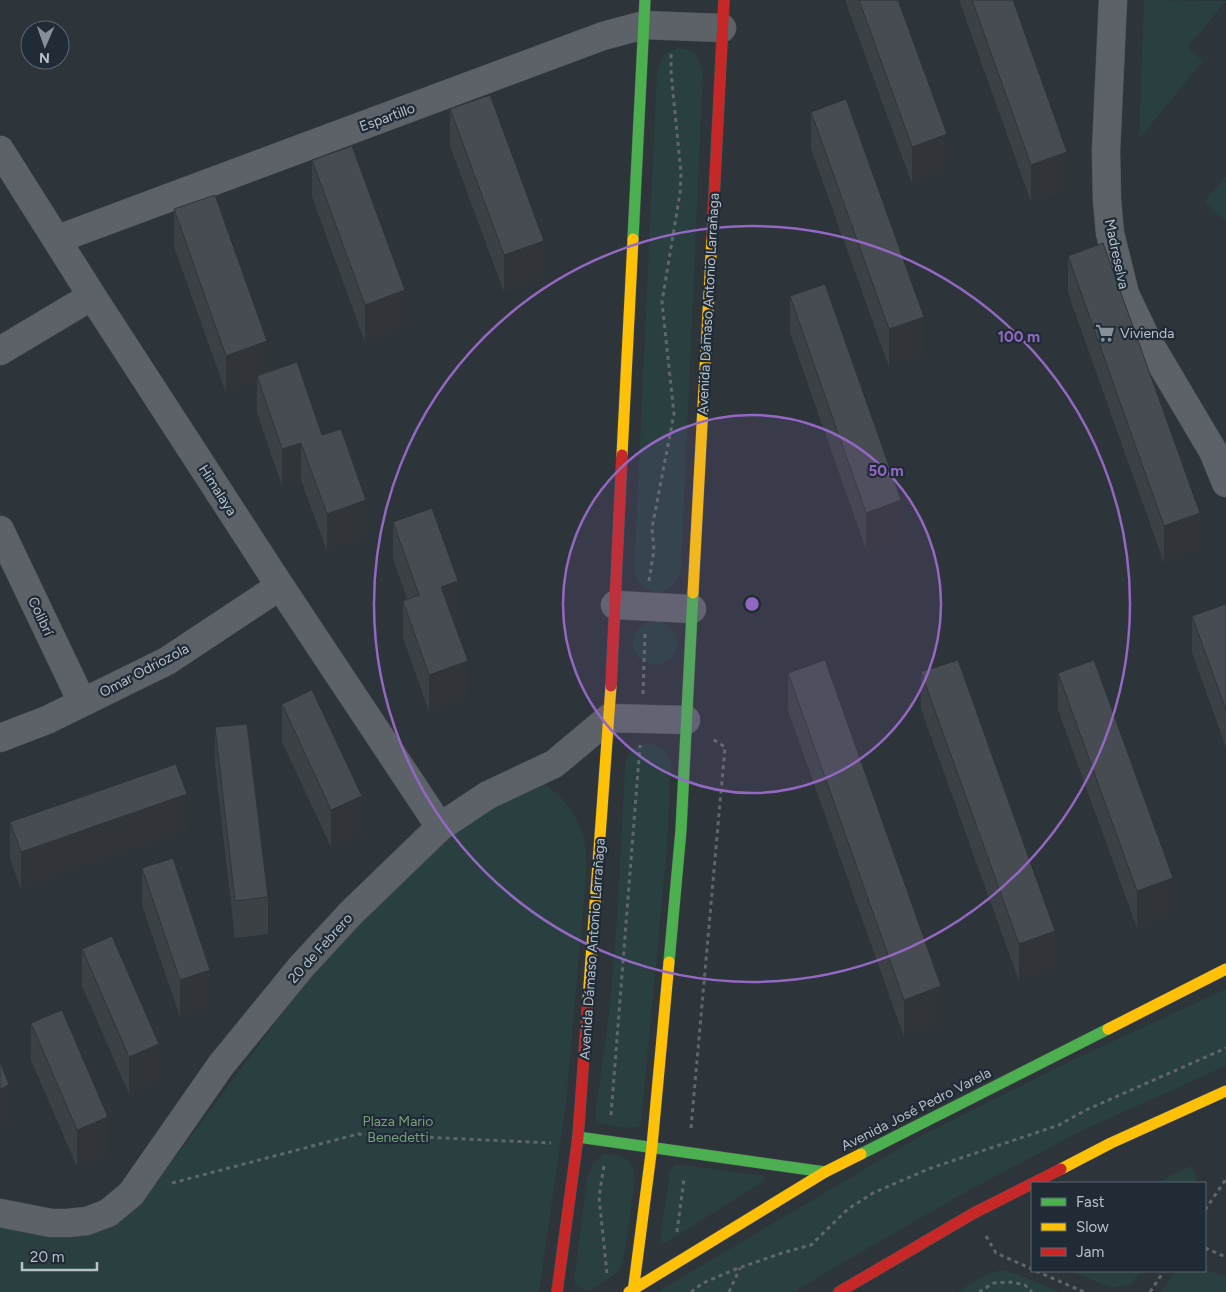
<svg xmlns="http://www.w3.org/2000/svg" width="1226" height="1292" viewBox="0 0 1226 1292" font-family="Figtree,sans-serif">
	<style>
		.green { fill: #2a3f3f }
		.lines { fill: none; stroke-linecap: round; stroke-linejoin: round }
		.street-casing { stroke: #4b5054; stroke-width: 29 }
		.fast-casing { stroke: #4b5054; stroke-width: 12 }
		.slow-casing { stroke: #4b5054; stroke-width: 12 }
		.jam-casing { stroke: #4b5054; stroke-width: 12 }
		.path { stroke: #60666b; stroke-width: 3; stroke-dasharray: 4 4; stroke-linecap: butt }
		.street { stroke: #5d6268; stroke-width: 28 }
		.fast { stroke: #4caf50; stroke-width: 11 }
		.slow { stroke: #ffc107; stroke-width: 11 }
		.jam { stroke: #c62828; stroke-width: 11 }
		.wall { fill: #3c4146 }
		.shaded-wall { fill: #313539 }
		.building { fill: #464c51; stroke: #313539 }
		.ring { fill: none; stroke: #9368c3; stroke-width: 2.5 }
		.labels { text-anchor: middle; stroke-width: 4.5; stroke-linejoin: round; paint-order: stroke }
		.street-label { font-size: 14px; fill: #b8c1ca; stroke: #202b35 }
		.poi-label { font-size: 14px; fill: #b8c1ca; stroke: #202b35; text-anchor: start }
		.park-label { font-size: 14px; fill: #789e7b; stroke: #202b35 }
		.centre { fill: #9368c3; stroke: #202b35; stroke-width: 2.5 }
		.ring-label { font-size: 15px; text-anchor: middle; font-weight: bold; fill: #9368c3; stroke: #202b35; stroke-width: 4.5; stroke-linejoin: round; paint-order: stroke }
	</style>
	<rect width="100%" height="100%" fill="#2d343a"/>
	<path class="green" d="M1144,0L1226,1L1188,47L1203,61L1139,139Z
		M677,48C693,49 699,56 703,71L681,570C674,599 643,600 634,572L657,71C661,59 665,52 677,48Z
		M1226,176V221L1204,202Z
		M633 643a22 22 0 1 1 44 0a22 22 0 1 1-44 0Z
		M648,743C659,746 666,750 671,761L667,849L641,1123L638,1127L628,1128L601,1124L597,1122L595,1117L610,1006L618,903L625,765C627,752 635,745 648,743Z
		M540,782C564,794 584,823 586,851C586,859 586,867 586,875L566,1104L539,1292H0V1222C46,1230 93,1248 132,1211C140,1203 147,1193 155,1184L322,960L446,836L482,810Z
		M1226,989V1066L1083,1130L964,1193L832,1269L795,1292H657L917,1138L1081,1056Z
		M604,1154C623,1156 632,1156 635,1178L623,1264L616,1274L591,1290H584L576,1286L574,1279L587,1179L592,1164Z
		M676,1164L765,1176L764,1181L667,1242L662,1243L660,1239L670,1170Z
		M1191,1166L1197,1179L1195,1183H1155Z
		M1002,1270L1020,1275L1059,1292H957L989,1273Z
		M1205,1270L1226,1276V1292H1161L1175,1273L1180,1271Z
		M1072,1271H1141L1131,1284L1111,1288Z"/>
	<g class="lines">
		<g class="street-casing">
			<path id="street" d="M1113,0L1106,151L1107,200L1110,233L1125,294L1146,338L1213,451L1226,483
				M0,150L92,296L280,586L440,827
				M58,239L603,36L644,25L722,28
				M0,351L92,296
				M0,530L82,702
				M615,605L692,609
				M0,738L47,720L167,661L280,586
				M0,1213L51,1223H68L87,1221L108,1213L131,1194L221,1065L301,967L351,913L440,827L488,795L554,764L609,718L686,720"/>
		</g>
		<g class="fast-casing">
			<path id="fast" d="M633,239L645,0
				M669,962L681,830L693,593
				M578,1137L825,1172
				M861,1154L1108,1029"/>
		</g>
		<g class="slow-casing">
			<path id="slow" d="M622,455L633,239
				M693,593L712,238
				M588,1000L611,686
				M1108,1029L1226,969
				M1061,1169L1111,1143L1226,1091
				M629,1292L825,1172L861,1154
				M633,1292L652,1146L669,962"/>
		</g>
		<g class="jam-casing">
			<path id="jam" d="M712,238L724,0
				M611,686L622,455
				M557,1292L578,1137L588,1000
				M839,1292L974,1213L1061,1169"/>
		</g>
		<path class="path" d="M649,581L654,550L652,528L674,414L662,302L680,193L681,173L671,72V51
			M643,694L645,633
			M611,1115L640,745
			M691,1128L725,747L711,738
			M604,1166L599,1197L607,1274
			M172,1183L358,1134L551,1143
			M1205,1210L1226,1179
			M677,1232L684,1179
			M986,1236L996,1253L1032,1269
			M1205,1248L1226,1257
			M1036,1271L1084,1292
			M691,1292L703,1283L736,1269L782,1253L811,1245L848,1209L873,1193L931,1168L1059,1125L1086,1110L1226,1048
			M729,1292L740,1268
			M979,1292L994,1283L1011,1282L1025,1285L1032,1292
			M1150,1292L1164,1271"/>
		<use href="#street" class="street"/>
		<use href="#fast" class="fast"/>
		<use href="#slow" class="slow"/>
		<use href="#jam" class="jam"/>
	</g>
	<path class="wall" d="M845,0H898L947,171L912,184Z
		M959,0H1013L1067,189L1031,202Z
		M450,109L544,278L504,292L450,146Z
		M811,112L924,354L889,367L811,149Z
		M312,160L405,328L365,342L312,197Z
		M174,209L267,373L322,435L366,537L327,551L301,480L282,486L257,413V382L226,393L174,247Z
		M1068,256L1200,551L1164,563L1068,293Z
		M790,296L901,538L866,550L790,333Z
		M393,522L458,618L453,620L468,698L429,712L403,638V601L407,599L393,559Z
		M1226,604V747L1192,653V616Z
		M921,672L1055,968L1019,981L921,709Z
		M788,673L941,1024L904,1037L788,711Z
		M1058,673L1173,916L1137,928L1058,710Z
		M282,704L362,833L331,847L282,742Z
		M215,727L268,897V934L235,938L215,764Z
		M10,822L187,831L21,889L10,859Z
		M142,868L210,1007L180,1017L142,905Z
		M82,949L159,1081L129,1094L82,986Z
		M31,1023L108,1155L77,1167L31,1060Z"/>
	<path class="shaded-wall" d="M947,134V171L912,184V147Z
		M1067,152V189L1031,202V165Z
		M544,241V278L504,292V255Z
		M405,290V328L365,342V305Z
		M924,317V354L889,367V329Z
		M267,341V379L257,376V382L226,393V356Z
		M301,443V480L282,486V449Z
		M366,500V537L327,551V514Z
		M901,500V538L866,550V513Z
		M1200,513V551L1164,563V526Z
		M458,581V618L441,624V587Z
		M468,661V698L429,712V675Z
		M187,794V831L21,889V852Z
		M362,796V833L331,847V810Z
		M1173,878V916L1137,928V891Z
		M1055,931V968L1019,981V944Z
		M210,970V1007L180,1017V980Z
		M941,986V1024L904,1037V1000Z
		M159,1044V1081L129,1094V1057Z
		M9,1085V1122L0,1126V1089Z
		M108,1117V1155L77,1167V1130Z"/>
	<path class="building" d="M859,0H898L947,134L912,147Z
		M972,0H1013L1067,152L1031,165Z
		M490,95L544,241L504,255L450,109Z
		M846,99L924,317L889,329L811,112Z
		M352,146L405,290L365,305L312,160Z
		M215,195L267,341L226,356L174,209Z
		M1103,243L1200,513L1164,526L1068,256Z
		M825,284L901,500L866,513L790,296Z
		M297,362L322,435L341,429L366,500L327,514L301,443L282,449L257,376Z
		M432,508L458,581L441,587L468,661L429,675L403,601L419,595L393,522Z
		M1226,604V710L1192,616Z
		M825,660L941,986L904,1000L788,673Z
		M958,660L1055,931L1019,944L921,672Z
		M1094,660L1173,878L1137,891L1058,673Z
		M312,690L362,796L331,810L282,704Z
		M247,724L268,897L235,901L215,727Z
		M176,764L187,794L21,852L10,822Z
		M173,858L210,970L180,980L142,868Z
		M112,936L159,1044L129,1057L82,949Z
		M62,1010L108,1117L77,1130L31,1023Z
		M0,1061L9,1085L0,1089Z"/>
	<circle cx="752" cy="604" r="189" fill="#9368c3" fill-opacity=".12"/>
	<g class="ring">
		<circle cx="752" cy="604" r="189"/>
		<circle cx="752" cy="604" r="378"/>
	</g>
	<defs>
		<g id="supermarket-bare" transform="scale(1.5)"><path d="M-6-5.5h2.5l.6 2H6L4.5 2H-2.5L-4.4-4H-6ZM-1.5 3.2a1.3 1.3 0 1 0 .1 0ZM3 3.2a1.3 1.3 0 1 0 .1 0Z" fill="#879098" stroke="#202b35" stroke-width="2.5" paint-order="stroke"/></g>
	</defs>
	<g fill-rule="evenodd">
		<use href="#supermarket-bare" x="1105" y="333"/>
	</g>
	<g class="labels">
		<g class="street-label">
			<text transform="translate(387 117) rotate(-20)" y="5">Espartillo</text>
			<text transform="translate(1117 254) rotate(78)" y="5">Madreselva</text>
			<text transform="translate(708 304) rotate(-87)" y="5">Avenida Dámaso Antonio Larrañaga</text>
			<text transform="translate(218 490) rotate(57)" y="5">Himalaya</text>
			<text transform="translate(41 616) rotate(65)" y="5">Colibrí</text>
			<text transform="translate(144 670) rotate(-28)" y="5">Omar Odriozola</text>
			<text transform="translate(320 948) rotate(-48)" y="5">20 de Febrero</text>
			<text transform="translate(592 949) rotate(-86)" y="5">Avenida Dámaso Antonio Larrañaga</text>
			<text transform="translate(916 1109) rotate(-27)" y="5">Avenida José Pedro Varela</text>
		</g>
		<g class="poi-label">
			<text x="1120" y="338">Vivienda</text>
		</g>
		<g class="park-label">
			<text x="398" y="1126">Plaza Mario<tspan x="398" dy="16">Benedetti</tspan></text>
		</g>
	</g>
	<circle cx="752" cy="604" r="8" class="centre"/>
	<g class="ring-label">
		<text x="1019" y="342">100 m</text>
		<text x="886" y="476">50 m</text>
	</g>
	<rect x="1031" y="1182" width="175" height="90" fill="#202b35" stroke="#5d6771"/>
	<rect x="1041" y="1198" width="25" height="8" fill="#4caf50" stroke="#5d6771"/>
	<text x="1076" y="1207" font-size="15" fill="#b8c1ca">Fast</text>
	<rect x="1041" y="1223" width="25" height="8" fill="#ffc107" stroke="#5d6771"/>
	<text x="1076" y="1232" font-size="15" fill="#b8c1ca">Slow</text>
	<rect x="1041" y="1248" width="25" height="8" fill="#c62828" stroke="#5d6771"/>
	<text x="1076" y="1257" font-size="15" fill="#b8c1ca">Jam</text>
	<g transform="translate(45 45) rotate(182)"><circle r="24" fill="#202b35" stroke="#5d6771"/>
	<path d="M0-4L9 19L0 12L-9 19Z" fill="#879098"/>
	<text y="-8" font-size="14" font-weight="bold" text-anchor="middle" fill="#b8c1ca">N</text>
	</g>
	<path d="M22 1262v8h75v-8" fill="none" stroke="#b8c1ca" stroke-width="2.5"/>
	<text x="30" y="1262" font-size="15" fill="#b8c1ca" stroke="#202b35" stroke-width="4" paint-order="stroke">20 m</text>
</svg>
